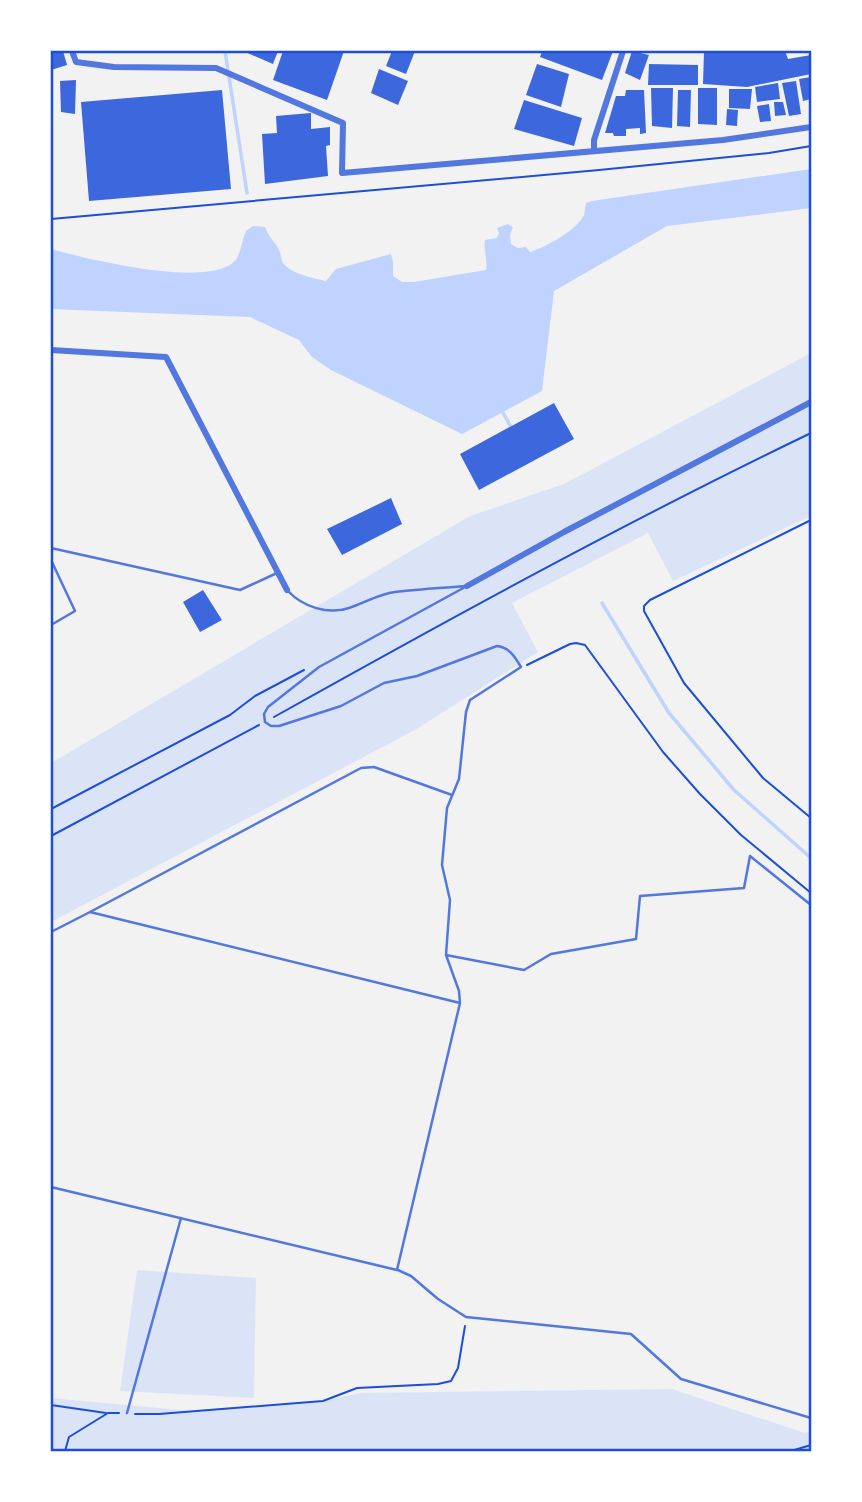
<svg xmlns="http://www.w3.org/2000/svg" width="862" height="1502" viewBox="0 0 862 1502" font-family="'Fira Sans',sans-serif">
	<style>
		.green { fill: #dbe4f7 }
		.water { fill: #bfd3fe }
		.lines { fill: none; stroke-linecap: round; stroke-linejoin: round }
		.stream { stroke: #bfd3fe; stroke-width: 3.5 }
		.building { fill: #3d67dc }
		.path { stroke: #1d4ed8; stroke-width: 2 }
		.service { stroke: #5277de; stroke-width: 2.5 }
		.minor { stroke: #5277de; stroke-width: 6 }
		.neatline { fill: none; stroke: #1d4ed8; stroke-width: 2.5 }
	</style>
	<rect width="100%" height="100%" fill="#f2f2f2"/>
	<path class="green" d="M811,353V516L673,581L648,533L512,603L538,652L415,730L51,922V763L470,516L564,484Z
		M137,1270L256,1278L254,1398L120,1391Z
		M672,1389L805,1433L811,1431V1451H51V1398L191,1411L317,1402L360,1393Z"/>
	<path class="water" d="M811,169V208L667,226L554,291L542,391L462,434L331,370L312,357L299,340L250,317L51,309V249C87,259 207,289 235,261C241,254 242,240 246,231L253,226L265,227C269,239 276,242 280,252C281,255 281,259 283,263C291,274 313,278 326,281L336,269L391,254L393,262V276L402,282H414L486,270C488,259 483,250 485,240L497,238L499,233L497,228L508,224L513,227L510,235L511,244L518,248L526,247L530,252C546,247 577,230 584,215C585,211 585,207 586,203L592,201Z"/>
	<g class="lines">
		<path class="stream" d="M225,51L247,193
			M501,409L511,427
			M602,603L669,713L734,790L811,858"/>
	</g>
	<path class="building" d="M51,51H63L67,65L51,70Z
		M243,51H278L273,64Z
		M283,51H344L327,100L273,80Z
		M392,51H415L406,74L386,66Z
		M542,51H613L602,80L540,57Z
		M632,51L649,55L640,80L625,73Z
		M735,51H785L788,59L811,55V74L747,87L703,84L704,52Z
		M537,64L569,74L561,107L526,95Z
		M649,64L698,65V85H648Z
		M379,69L408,81L398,105L371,93Z
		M811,77V99L803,101L799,79Z
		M76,80L75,114L61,112L60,81Z
		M796,81L801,114L789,116L782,83Z
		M778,83L780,99L757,102L755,87Z
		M651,88H673L672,128L652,126Z
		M698,88H717V125L698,124Z
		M729,89H752L750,109L729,108Z
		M222,90L231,189L89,201L81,102Z
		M626,90H644L646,133L640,134V128L626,129V136H614L613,133H605L616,96H625Z
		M678,90H691L690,127L677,126Z
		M524,100L582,118L574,146L514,129Z
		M774,102H783L786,115L775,116Z
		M769,104L771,121L760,122L757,106Z
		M727,109L738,110L737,126L726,125Z
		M311,113V129L330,127V145L326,146L328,176L265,184L262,134L277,133L276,116Z
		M554,403L574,439L479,490L460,454Z
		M391,498L402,524L342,555L327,529Z
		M203,590L222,620L200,632L183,602Z"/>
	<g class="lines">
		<path class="path" d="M51,219L599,170L769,153L811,146
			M811,520L650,600L644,606V611L684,683L763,778L811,818
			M527,665L570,644L576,643L585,645L663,752L700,794L741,835L811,893
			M274,717C451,618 628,521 811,433
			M51,809L230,715L255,696L304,670
			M51,836L259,725
			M51,1405L106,1413
			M135,1414H159L323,1401L357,1388L438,1384L451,1381L458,1368L465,1326
			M65,1451L69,1437L108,1413H119
			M791,1451L811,1445"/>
		<path class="service" d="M51,548L240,590L277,573
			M51,560L75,611L51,625
			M288,591C303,607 328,615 349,608C365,603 378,594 395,592C419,589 443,588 467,586L319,667L268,707L264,714L265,722L271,726H279L341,706L384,683L417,676L497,646C509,647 515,657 521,667L470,700L466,712L459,779L447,808L442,865L450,900L446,955L459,991L460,1003
			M90,912L361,768L374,767L452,795
			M51,932L90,912L460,1003L397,1270L51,1187
			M446,955L524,970L551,954L636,939L640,896L744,888L750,856L811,905
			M398,1270L411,1276L438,1299L466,1317L631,1334L681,1379L811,1418
			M127,1413L181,1218"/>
		<path class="minor" d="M72,51L76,62L114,67L216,68L343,123L342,173L723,140L811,127
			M594,151V140L623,51
			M51,350L166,357L287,590
			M467,586L564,532L811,402"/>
	</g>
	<rect width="862" height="1502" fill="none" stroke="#ffffff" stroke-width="105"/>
	<rect x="52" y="52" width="758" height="1398" class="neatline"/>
</svg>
